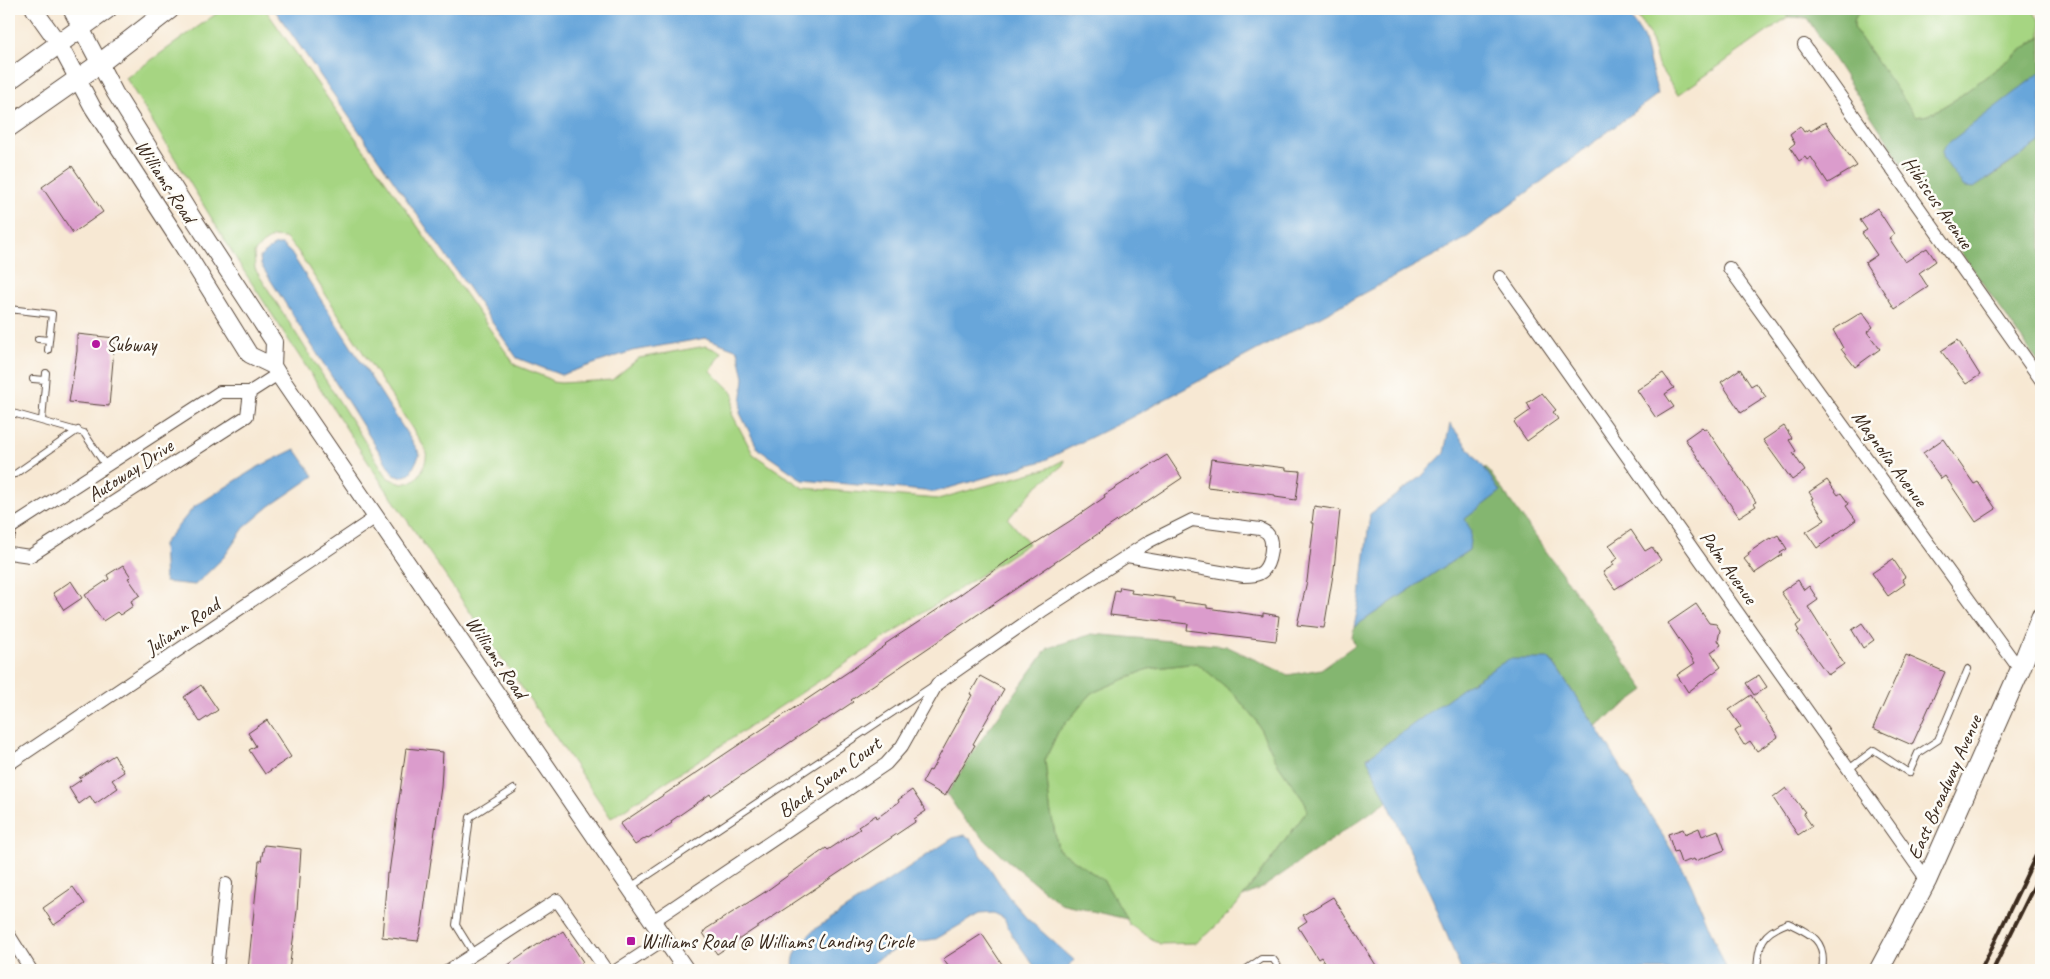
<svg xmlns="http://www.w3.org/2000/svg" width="2050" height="979" viewBox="0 0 2050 979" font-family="Caveat,sans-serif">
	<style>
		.green { fill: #a6d582; stroke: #708050; fill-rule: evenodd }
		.forest { fill: #84b670; stroke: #607047 }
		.water { fill: #67a6da; stroke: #51687c }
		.building { fill: #db9ccc }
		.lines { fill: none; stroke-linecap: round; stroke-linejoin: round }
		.service-casing { stroke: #574639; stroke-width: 8 }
		.minor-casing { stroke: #574639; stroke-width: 14 }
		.tertiary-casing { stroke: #574639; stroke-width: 18 }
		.secondary-casing { stroke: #574639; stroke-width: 21 }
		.service { stroke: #fff; stroke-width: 6 }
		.minor { stroke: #fff; stroke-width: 12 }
		.tertiary { stroke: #fff; stroke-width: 16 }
		.secondary { stroke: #fff; stroke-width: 19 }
		.rail { stroke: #3b2a1e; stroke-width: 4 }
		.poi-dot { fill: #b5179e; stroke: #fdfcf7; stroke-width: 2 }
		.labels { text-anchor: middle; stroke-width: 5; stroke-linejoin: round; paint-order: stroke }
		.street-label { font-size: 20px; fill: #3b2a1e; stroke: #fdfcf7 }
		.poi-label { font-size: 20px; fill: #3b2a1e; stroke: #fdfcf7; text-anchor: start }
	</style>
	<rect width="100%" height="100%" fill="#fdfcf7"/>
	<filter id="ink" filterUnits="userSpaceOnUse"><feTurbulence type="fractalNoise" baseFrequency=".02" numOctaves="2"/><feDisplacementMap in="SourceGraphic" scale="10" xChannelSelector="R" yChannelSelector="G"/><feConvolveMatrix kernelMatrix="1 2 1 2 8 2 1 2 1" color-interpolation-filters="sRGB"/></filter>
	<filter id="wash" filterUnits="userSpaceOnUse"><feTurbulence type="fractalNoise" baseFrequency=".0096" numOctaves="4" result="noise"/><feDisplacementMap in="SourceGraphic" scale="20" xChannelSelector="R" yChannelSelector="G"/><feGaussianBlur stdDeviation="1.12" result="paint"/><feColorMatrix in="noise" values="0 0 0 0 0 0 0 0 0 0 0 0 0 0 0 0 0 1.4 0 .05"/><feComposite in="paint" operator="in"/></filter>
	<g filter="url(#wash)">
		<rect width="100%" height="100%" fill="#f7e8d3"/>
		<path class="green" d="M223,9H265L515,365L550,379L552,382L561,383L612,380L639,358L706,346L722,352L711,371L734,394L732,414L753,454L803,488L938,499L1046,469L1064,460L1063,465L1035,488L1008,519L1029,543L611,818L381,482L240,265L126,78ZM273,237L285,238L297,250L426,450C428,459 422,475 414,480C411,483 405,483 402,484L388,478L255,269L254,253L262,244Z
			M1633,9H1781L1788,17L1678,95L1658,65L1650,36Z
			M1864,9H2032L2041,23V36L1956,99L1929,115L1915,117L1855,30C1852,20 1855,15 1864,9Z
			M1197,663L1233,693L1256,720L1278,764L1306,804L1307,811L1235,907L1209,933L1196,943L1160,944L1130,925L1104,881L1058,849L1050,808L1045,760L1058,732L1092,693L1148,669Z"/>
		<path class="forest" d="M1781,9H1864C1855,15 1852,20 1855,30L1916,117L1929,115L1956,99L2041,36V72L2006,100L1988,179L2041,142V366L1957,247L1807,18L1788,17Z
			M1486,467L1645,690L1596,726L1550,659L1367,757L1387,801L1262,888L1243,897L1307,811L1306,804L1278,764L1256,720L1233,693L1197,663L1148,669L1092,693L1058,732L1045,760L1050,808L1058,849L1104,881L1127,919L1061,904L1009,862L965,821L947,794L981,740L1048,648L1092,634L1226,646L1288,675L1321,669L1355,645L1352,637L1354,627L1469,550L1464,519L1500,492L1485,469Z"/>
		<path class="water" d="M274,9H1625L1643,37L1658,94L1465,239L1128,419L1043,461L935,492L803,480L758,449L740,413L744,378L738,350L706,338L632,351L561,375L517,358Z
			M2041,72V142L1974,188L1964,187L1942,157V151L1947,144Z
			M275,245H282L291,253L420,454L410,474L401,477L394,475L261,265L260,257Z
			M1450,424L1485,469L1500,492L1465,519L1471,531L1469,550L1354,627L1360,597L1370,514L1421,477L1444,453Z
			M295,449L314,476L270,506L244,528L224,557L195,585L165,582L163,544L194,507L256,468Z
			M1509,659H1550L1596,726L1688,877L1727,970H1461L1433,900L1367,758L1464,687Z
			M965,835L971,839L1008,896L1031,922L1074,960L1066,970H1037L1012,935L1004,918L994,913L979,914L936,939L908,943L881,957L865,970H794C790,953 803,941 815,929L953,838Z"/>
		<g id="blocks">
			<path class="building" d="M1825,122L1857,166L1828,183L1811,157L1807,160L1805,157L1799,161L1790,147L1795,143L1790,134L1800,126L1804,132L1809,129L1811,131Z
				M72,166L103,212L73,233L42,187Z
				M1877,208L1894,234L1889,238L1905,262L1927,248L1936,261L1919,273L1928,287L1895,309L1865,263L1877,255L1862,233L1867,230L1860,220Z
				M1862,312L1873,327L1867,332L1880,349L1855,367L1841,349L1843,348L1833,330Z
				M77,334L115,338L109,406L69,402L77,351Z
				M1958,340L1980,375L1966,384L1941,351Z
				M1740,369L1751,386L1756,383L1766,397L1741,413L1721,382Z
				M1663,373L1674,388L1665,394L1674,407L1656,418L1637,390Z
				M1542,393L1556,410L1553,412L1558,419L1527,441L1514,422L1531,410L1527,403Z
				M1784,426L1792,438L1789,440L1796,451L1793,453L1805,471L1792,480L1763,440Z
				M1702,427L1704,429L1706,428L1756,502L1754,503L1756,506L1739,517L1685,439Z
				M1943,439L1974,484L1978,482L1996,509L1976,522L1945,476L1941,479L1923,453Z
				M1167,455L1182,478L1051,565L851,700L853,702L832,716L824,721L823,720L711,796L710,794L671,821L672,823L648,838L647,837L635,845L620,824L851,670L886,645L885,644L958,596L1007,561L1070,521L1105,497L1104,495Z
				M1211,459L1286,468V470L1300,471L1296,500L1275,497V495L1207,487Z
				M1827,480L1838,495L1841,493L1849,504L1846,506L1856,520L1817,548L1806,532L1825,520L1811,499L1813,498L1809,492Z
				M1314,506L1340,510L1334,569L1324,628L1297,625L1307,581L1314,523H1312Z
				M1631,530L1645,551L1652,547L1661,560L1615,589L1603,572L1614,565L1612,562L1618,558L1609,545Z
				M1778,535L1787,549L1780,553L1782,555L1755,573L1744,559L1749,555L1748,553L1770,538L1771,539Z
				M1893,559L1905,577L1902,579L1905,584L1888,596L1872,573Z
				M123,565L131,577L128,578L140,595L131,601L133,606L120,615L117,612L103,621L85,595L109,579L107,575Z
				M1798,580L1804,590L1809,586L1818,600L1808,607L1844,664L1828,675L1797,632L1799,631L1796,626L1801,622L1781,592Z
				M71,581L82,598L64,610L53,593Z
				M1120,587L1132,589L1131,593L1174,598V601L1207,605V608L1263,616V613L1279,616L1276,641L1187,630L1188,624L1110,615L1115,590L1119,591Z
				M1696,604L1709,623L1716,624L1720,630L1718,640L1721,645L1711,652L1721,667L1688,692L1677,675L1695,663L1668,623Z
				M1862,623L1874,640L1863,648L1852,630Z
				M1906,655L1945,672L1912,745L1873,728Z
				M1759,675L1767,687L1754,695L1746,683Z
				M980,676L1004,689L973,744L975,745L945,796L922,783L929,770L931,771L959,720H958L972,695L970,694Z
				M201,685L218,710L200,722L184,697Z
				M1751,695L1778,737L1757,751L1750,741L1744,745L1735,731L1741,727L1729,710Z
				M267,720L291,757L265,774L249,750L256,746L248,733Z
				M406,748L443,752L441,787L422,925L418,941L382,937L387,873H389Z
				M114,755L124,772L112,780L118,788L95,804L90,796L79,804L69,788L81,780L79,778Z
				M1786,788L1805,812L1803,813L1812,826L1798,835L1773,798Z
				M912,790L926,811L914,819L915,822L717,954L703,933L706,929L765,892L826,848L828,850L860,829L858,827L876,815L877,818L899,802L898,800Z
				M1699,828L1702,836L1718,830L1725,850L1695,861L1694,859L1681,863L1677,851L1674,852L1668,834L1683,829L1685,834Z
				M264,845L301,849L297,911L289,970H248L259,861H261Z
				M73,887L85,904L54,925L43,908Z
				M1333,897L1379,970H1329L1321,957L1318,959L1298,927L1307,921L1303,915Z
				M563,931L583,962L571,970H501L547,938L548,939L555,935L556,936Z
				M982,934L1006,970H951L943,959Z"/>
		</g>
	</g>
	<g filter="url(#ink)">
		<use href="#blocks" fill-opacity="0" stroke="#574639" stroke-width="1"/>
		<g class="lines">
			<g class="service-casing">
				<path id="service" d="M9,309L52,314L48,350
					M38,339L49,340
					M33,379L45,380
					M9,412L84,433L106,466
					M42,421L46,373
					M9,475L15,474L78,430
					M1849,769L1874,750L1909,773L1918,753L1938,740L1968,669
					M629,888L931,687
					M474,954L456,925L470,817L514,789
					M1245,970L1261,959H1273L1281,970
					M1757,970C1759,943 1761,933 1788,923C1812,934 1827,941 1822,970"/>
			</g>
			<g class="minor-casing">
				<path id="minor" d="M1804,45L2041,380
					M1729,268L2020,670
					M1500,277L1927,880
					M9,535L10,528L220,392H250L278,374
					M9,553L30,556L247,416L250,392
					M9,764L376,517
					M653,921L886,764L902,746L937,684L1042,611L1150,541L1192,520L1260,529C1262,530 1265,531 1267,533C1275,541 1270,564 1263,571C1258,576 1250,576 1244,576L1127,556
					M9,935L31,970
					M217,970L226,884
					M449,970L557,900L606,970
					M617,970L666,938"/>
			</g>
			<g class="tertiary-casing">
				<path id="tertiary" d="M34,9L59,44L93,108L180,242L250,355L273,366L278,374L686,970
					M71,9L115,93L193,218L274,342L273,366"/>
			</g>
			<g class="secondary-casing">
				<path id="secondary" d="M9,80L107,9
					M9,127L99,64L170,9
					M1879,970L1927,880L2020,670L2041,617"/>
			</g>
			<use href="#service" class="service"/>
			<use href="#minor" class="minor"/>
			<use href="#tertiary" class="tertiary"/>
			<use href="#secondary" class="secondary"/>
			<path class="rail" d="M1981,970L2041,845
				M1993,970L2041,872"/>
		</g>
	</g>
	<g class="poi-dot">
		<circle cx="96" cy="344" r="5"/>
		<rect x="626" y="936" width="10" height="10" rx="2.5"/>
	</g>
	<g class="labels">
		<g class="street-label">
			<text transform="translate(166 181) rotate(57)" y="7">Williams Road</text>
			<text transform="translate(1938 202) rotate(55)" y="7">Hibiscus Avenue</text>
			<text transform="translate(1890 458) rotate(54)" y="7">Magnolia Avenue</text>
			<text transform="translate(130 470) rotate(-33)" y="7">Autoway Drive</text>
			<text transform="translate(1729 567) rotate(55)" y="7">Palm Avenue</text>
			<text transform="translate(182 626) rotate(-34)" y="7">Juliann Road</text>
			<text transform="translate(497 657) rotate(56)" y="7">Williams Road</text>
			<text transform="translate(829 777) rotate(-36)" y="7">Black Swan Court</text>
			<text transform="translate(1944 787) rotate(-66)" y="7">East Broadway Avenue</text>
		</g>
		<g class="poi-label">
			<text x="106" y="351">Subway</text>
			<text x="641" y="948">Williams Road @ Williams Landing Circle</text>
		</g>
	</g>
	<rect width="2050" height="979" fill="none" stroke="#fdfcf7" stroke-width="30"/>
</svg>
